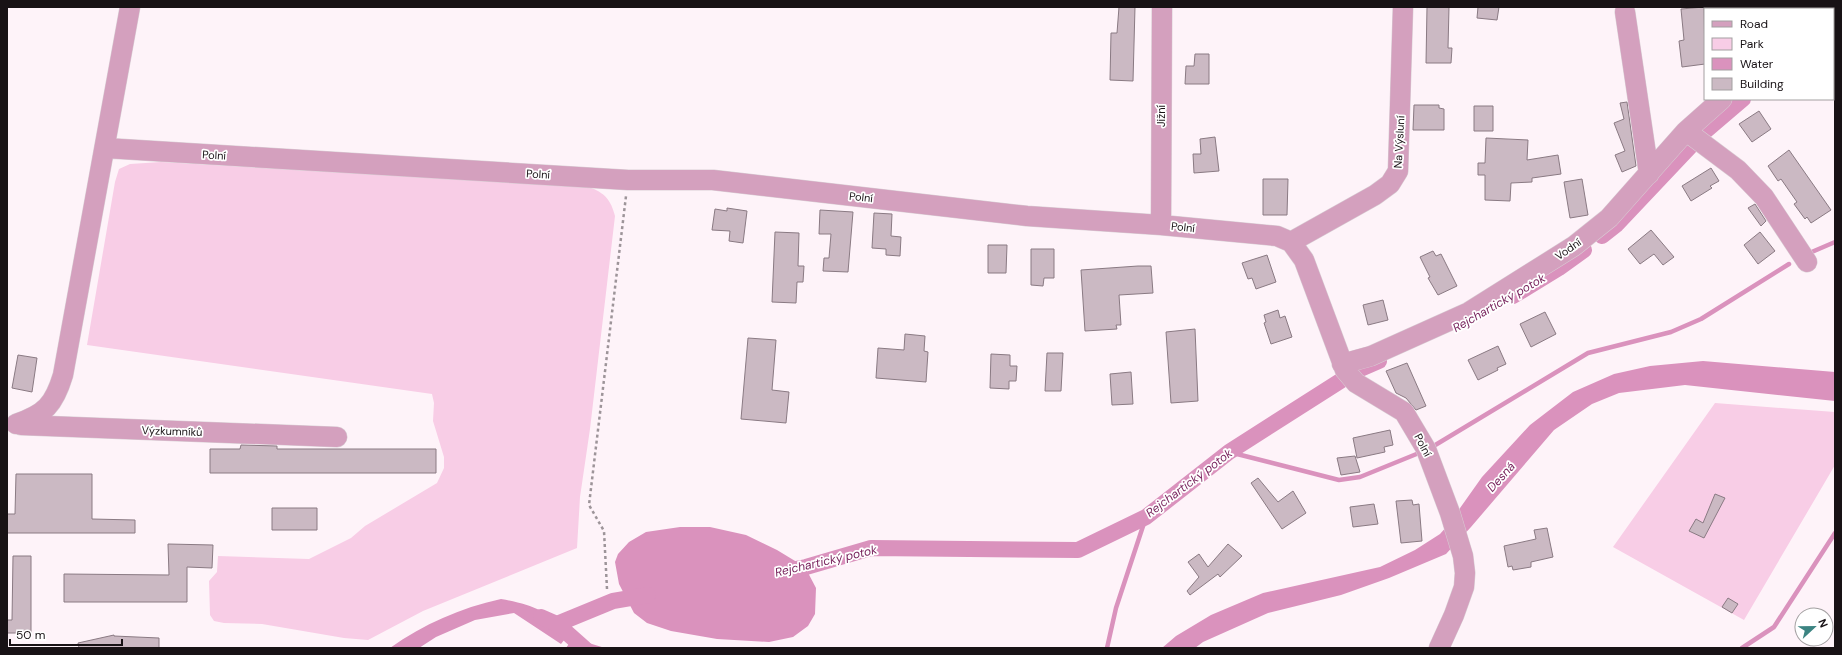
<svg xmlns="http://www.w3.org/2000/svg" width="1842" height="655" viewBox="0 0 1842 655" font-family="'DM Sans',sans-serif">
	<style>
		.green { fill: #f8cde6 }
		.water { fill: #da92bd }
		.lines { fill: none; stroke-linecap: round; stroke-linejoin: round }
		.stream { stroke: #da92bd; stroke-width: 4.5 }
		.canal { stroke: #da92bd; stroke-width: 16 }
		.building { fill: #cbb9c3; stroke: #8a7a83 }
		.minor-casing { stroke: #d9cfd5; stroke-width: 21 }
		.path { stroke: #9d9499; stroke-width: 2.5; stroke-dasharray: 3 3; stroke-linecap: butt }
		.minor { stroke: #d4a0be; stroke-width: 20 }
		.labels { text-anchor: middle; stroke-width: 3.5; stroke-linejoin: round; paint-order: stroke }
		.street-label { font-size: 11px; fill: #181215; stroke: #fff }
		.water-label { font-size: 12px; font-style: italic; fill: #79255e; stroke: #fff }
	</style>
	<rect width="100%" height="100%" fill="#fef3f9"/>
	<path class="green" d="M161,162L589,187C605,193 611,200 615,216L590,429L580,497L577,548L423,611L368,640L344,638L262,624L224,623L214,621L210,615L209,581L217,572L218,556L309,559L351,538L365,526L437,483L444,468V457L433,421L434,403L432,394L87,345L115,182L119,169L130,164Z
		M1715,403L1835,412V465L1744,620L1613,547Z"/>
	<path class="water" d="M1703,361L1835,372V401L1685,385L1619,393L1592,404L1554,430L1471,527L1446,554L1389,578L1341,595L1268,613L1203,642L1195,648H1162L1176,636L1211,615L1263,593L1380,567L1415,550L1440,534L1448,525L1482,477L1530,425L1573,392L1614,374L1650,366Z
		M680,527H710L746,535L777,550L805,567L816,588L815,614L808,626L793,637L769,642L717,639L671,631L647,623L634,613L619,584L615,562L618,554L629,542L646,532Z
		M501,599C534,605 544,611 572,630L561,644L514,613L475,620L436,637L419,648H390C424,624 460,608 501,599Z
		M575,635L592,644L605,648H566Z"/>
	<g class="lines">
		<path class="stream" d="M1807,254L1835,242
			M1432,447L1588,353L1671,332L1701,319L1789,264
			M1229,452L1339,480L1360,477L1419,453
			M1107,648L1116,608L1146,517
			M1742,648L1774,627L1835,533"/>
		<path class="canal" d="M1833,25L1835,24
			M1602,236L1616,225L1702,134L1743,99
			M1513,296L1559,268L1584,250
			M785,571L806,567L871,548L1078,550L1146,517L1229,452L1356,371L1379,361
			M541,617L557,624L613,601L648,595
			M557,624L584,648"/>
	</g>
	<path class="building" d="M1119,7H1135L1133,81L1110,80L1111,33H1117Z
		M1427,7H1449L1448,48H1452L1451,63H1426Z
		M1478,7H1499L1497,20L1477,18Z
		M1704,7L1705,64L1682,67L1679,41L1684,40L1681,9Z
		M1195,54H1209V84H1185L1186,66H1194Z
		M1627,102L1636,166L1622,172L1615,155L1625,151L1614,123L1624,119L1620,103Z
		M1414,105H1439V108L1444,109V130H1413Z
		M1474,106H1493V131H1474Z
		M1759,111L1771,129L1752,142L1739,124Z
		M1215,137L1219,171L1194,173L1193,154H1201L1200,139Z
		M1486,138L1528,140L1527,160L1558,155L1561,174L1532,178V182L1511,183L1510,201L1485,200V175H1478V163H1485Z
		M1789,150L1831,210L1811,223L1807,217L1805,219L1794,204L1797,202L1781,179L1778,181L1768,166Z
		M1711,168L1719,181L1710,186L1712,188L1691,201L1682,186Z
		M1263,179H1288L1287,215H1263Z
		M1582,179L1588,215L1570,218L1564,182Z
		M1755,204L1766,221L1761,226L1748,208Z
		M727,208L747,211L743,243L729,241L730,231L712,230L715,209L727,211Z
		M820,210L853,212L848,272L823,271L824,258H829L831,234H819Z
		M874,213L892,214L891,236L901,237L900,256L886,255V249L872,248Z
		M1651,230L1674,257L1663,265L1654,254L1640,264L1628,249Z
		M775,232L799,233L798,266H804L803,282H797L796,303L772,302Z
		M1760,232L1775,251L1758,264L1744,245Z
		M988,245H1007L1006,273H988Z
		M1031,249H1054V278H1044L1043,286L1031,285Z
		M1433,251L1436,256L1441,254L1457,286L1438,295L1428,278L1430,277L1420,257Z
		M1267,255L1276,282L1256,289L1252,278L1248,279L1242,263Z
		M1138,266H1151L1153,293L1119,295L1121,325H1116L1117,329L1085,331L1081,270Z
		M1383,300L1388,320L1368,325L1363,305Z
		M1278,310L1280,318L1285,316L1292,337L1271,344L1264,323L1266,322L1264,315Z
		M1545,312L1556,334L1531,347L1520,324Z
		M1195,329L1198,401L1171,403L1166,332Z
		M905,334L925,336L924,351L928,352L926,382L876,378L878,348L904,350Z
		M748,338L776,340L772,390L789,392L786,423L741,419Z
		M1498,346L1506,364L1497,368L1498,370L1478,380L1468,360Z
		M1047,353H1063L1061,391H1045Z
		M991,354L1010,355V366H1017L1016,381H1009V389L990,388Z
		M18,355L37,358L32,392L12,388Z
		M1407,363L1426,406L1416,410L1406,398L1396,393L1386,371Z
		M1131,372L1133,404L1112,405L1110,374Z
		M1390,430L1393,445L1384,447L1385,452L1357,458L1353,438Z
		M241,445L277,446V449H436V473H210V449H240Z
		M1355,456L1360,472L1341,475L1337,458Z
		M16,474H92V519L135,520V533H7V514H15Z
		M1258,478L1278,502L1293,491L1306,513L1282,529L1251,483Z
		M1715,494L1725,498L1704,538L1689,531L1696,519L1703,523Z
		M1412,500L1413,505L1419,504L1422,541L1401,543L1396,501Z
		M1374,504L1378,524L1353,527L1350,507Z
		M272,508H317V530H272Z
		M1547,528L1553,557L1531,562V567L1513,570L1512,566L1508,567L1504,546L1536,539L1534,530Z
		M168,544L213,545L212,568L187,567V602H64V574L169,575Z
		M1228,544L1242,556L1220,577L1218,574L1190,595L1187,591L1199,577L1188,562L1199,554L1208,567Z
		M13,556H31V633H7V620H12Z
		M1728,598L1738,604L1732,613L1722,607Z
		M114,635V636L159,638V648H79L78,643Z"/>
	<g class="lines">
		<g class="minor-casing">
			<path id="minor" d="M1734,9V7
				M1625,12L1649,174
				M1833,12L1835,10
				M1686,131L1738,170L1764,197L1807,262
				M105,148L628,180H713L1027,216L1161,225L1277,236L1291,242L1304,260L1345,370L1356,383L1404,412L1426,449L1450,513L1463,556L1465,573L1464,587L1454,615L1439,648
				M1161,225L1162,7
				M1291,242L1375,195L1390,184L1398,171L1403,7
				M1342,364L1371,356L1469,312L1574,246L1609,218L1686,131L1722,99
				M16,424C45,414 54,405 63,375L130,7
				M21,425L337,437"/>
		</g>
		<path class="path" d="M607,589L604,531L589,505L626,196"/>
		<use href="#minor" class="minor"/>
	</g>
	<g class="labels">
		<g class="street-label">
			<text transform="translate(1161 116) rotate(-90)" y="4">Jižní</text>
			<text transform="translate(1399 142) rotate(-87)" y="4">Na Výsluní</text>
			<text transform="translate(214 155) rotate(3)" y="4">Polní</text>
			<text transform="translate(538 174) rotate(3)" y="4">Polní</text>
			<text transform="translate(861 197) rotate(6)" y="4">Polní</text>
			<text transform="translate(1183 227) rotate(6)" y="4">Polní</text>
			<text transform="translate(1568 249) rotate(-35)" y="4">Vodní</text>
			<text transform="translate(172 431) rotate(2)" y="4">Výzkumníků</text>
			<text transform="translate(1423 445) rotate(62)" y="4">Polní</text>
		</g>
		<g class="water-label">
			<text transform="translate(1499 303) rotate(-30)" y="4">Rejchartický potok</text>
			<text transform="translate(1501 477) rotate(-48)" y="4">Desná</text>
			<text transform="translate(1189 483) rotate(-37)" y="4">Rejchartický potok</text>
			<text transform="translate(826 561) rotate(-13)" y="4">Rejchartický potok</text>
		</g>
	</g>
	<rect width="1842" height="655" fill="none" stroke="#181215" stroke-width="16"/>
	<rect x="1704" y="8" width="130" height="92" fill="#ffffff" stroke="#a3a0a1"/>
	<rect x="1712" y="21" width="20" height="6" fill="#d4a0be" stroke="#a3a0a1"/>
	<text x="1740" y="28" font-size="12" fill="#181215">Road</text>
	<rect x="1712" y="38" width="20" height="12" fill="#f8cde6" stroke="#a3a0a1"/>
	<text x="1740" y="48" font-size="12" fill="#181215">Park</text>
	<rect x="1712" y="58" width="20" height="12" fill="#da92bd" stroke="#a3a0a1"/>
	<text x="1740" y="68" font-size="12" fill="#181215">Water</text>
	<rect x="1712" y="78" width="20" height="12" fill="#cbb9c3" stroke="#a3a0a1"/>
	<text x="1740" y="88" font-size="12" fill="#181215">Building</text>
	<g transform="translate(1814 627) rotate(68)"><circle r="19" fill="#ffffff" stroke="#a3a0a1"/>
	<path d="M0-3L7 15L0 10L-7 15Z" fill="#3c8482"/>
	<text y="-6" font-size="11" font-weight="bold" text-anchor="middle" fill="#181215">N</text>
	</g>
	<path d="M10 639v6h112v-6" fill="none" stroke="#181215" stroke-width="2"/>
	<text x="16" y="639" font-size="12" fill="#181215" stroke="#ffffff" stroke-width="3" paint-order="stroke">50 m</text>
</svg>
